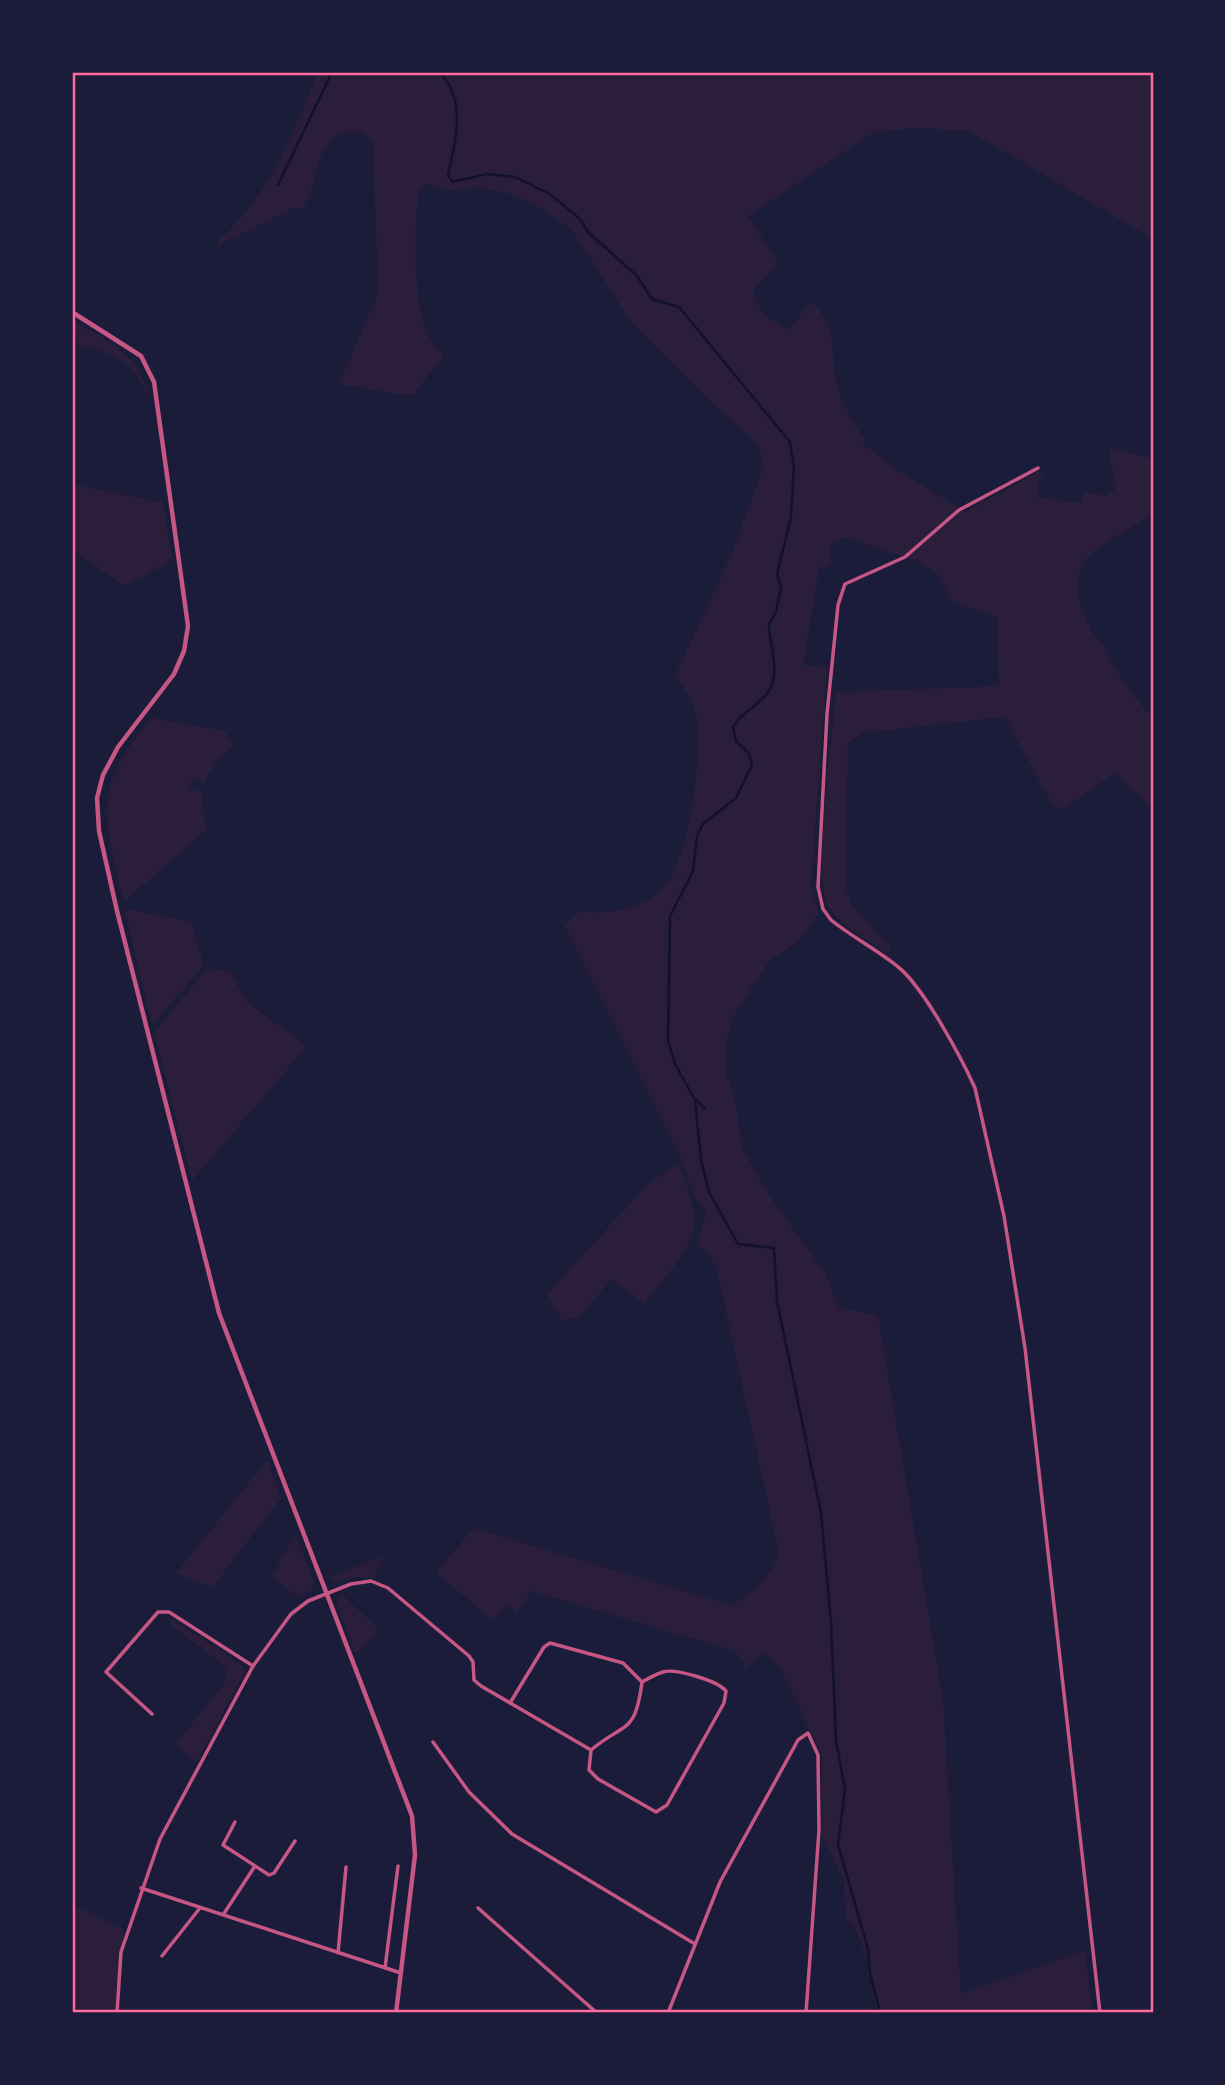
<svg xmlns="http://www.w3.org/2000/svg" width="1225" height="2085" viewBox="0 0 1225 2085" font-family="Karla,sans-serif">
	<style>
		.green { fill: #2a1e3b }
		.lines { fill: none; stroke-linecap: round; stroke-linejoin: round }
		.stream { stroke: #12122b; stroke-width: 2.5 }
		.minor { stroke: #c65784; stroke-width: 3.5 }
		.tertiary { stroke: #c65784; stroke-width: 4.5 }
		.neatline { fill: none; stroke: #ff6b9d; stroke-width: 2.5 }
	</style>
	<rect width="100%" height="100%" fill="#1b1b3a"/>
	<path class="green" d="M316,72H1153V239L969,131L913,128L872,133L748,216L778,263L753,291C755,309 773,324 790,329L810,302C833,319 832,342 834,367C837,393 848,419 865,438L862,443L893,467L965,512L1039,471L1044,481H1037V497L1081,503L1084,492L1107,496L1116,488L1108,447L1153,459V513L1094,551L1083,563L1077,583L1081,607L1091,630L1103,645L1123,682L1153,719V809L1115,773L1066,807L1054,808L1005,717L863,733L848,743L845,885L851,904L892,949L887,953C869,940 840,926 828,906C812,881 833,729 836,692L999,686L997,617L952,602L937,573L915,560L844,537L830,544L831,565L819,568L803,665L827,668L811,885L819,913L798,942L769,961L732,1019L726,1044L725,1072L734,1094L742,1148L769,1195L825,1273L839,1308L878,1315L943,1700L961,1994L1085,1950L1093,2013H877L866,1956L855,1928L845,1917L844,1879L821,1834L822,1755L779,1666L764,1652L743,1670L745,1664L735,1651L531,1591L517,1613L509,1605L500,1611L494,1621L436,1573L473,1528L731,1605C752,1594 772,1576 779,1553L716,1266L708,1253L697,1244L706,1212L695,1198L680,1156L564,925L579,911C606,915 645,909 664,887C691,855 703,753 696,713C693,698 683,688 675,676L732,553L764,465L758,444L699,391L628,318L573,231L542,209L508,193L482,188L449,190L425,184L419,189C414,227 409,333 444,355L414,394L404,395L339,384L378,293L373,143C367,134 360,131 350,132C313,137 319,185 303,208H294L218,246V241C268,197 288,142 315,82Z
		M72,320C113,344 139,353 151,402C131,356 117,357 72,342Z
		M72,484L163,503L173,560L124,586L72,550Z
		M152,718L225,731L234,747L217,759L204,783L192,779L190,788L201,792L206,830L126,900L122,896C103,814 93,786 152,718Z
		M127,909L191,922L204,965L152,1026L125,911Z
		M208,968L230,972L248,1003L307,1046L192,1181L154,1032Z
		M679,1163C685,1182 697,1208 694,1229C689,1255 660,1282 644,1303L612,1279L580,1316L563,1321L547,1294L649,1183Z
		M267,1460L281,1498L212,1588L176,1573Z
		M295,1534L314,1583L313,1589L299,1597L272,1577Z
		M384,1556L374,1577H356L336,1583L329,1577Z
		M341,1593L379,1630L355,1654L337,1604Z
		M167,1616L242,1665L245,1672L196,1763L176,1743L225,1683L227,1673L223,1665L171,1625Z
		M72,1905L124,1929L116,2013H72Z"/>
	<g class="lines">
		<path class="stream" d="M439,72C467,98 456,142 448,175L452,182L487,174L515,177L550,194L581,220L588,232L637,276L652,299L679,307L790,442L794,467L791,517L777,574L781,586L776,612L769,624C769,645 781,671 769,691C761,704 743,711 733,727L736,741L749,754L752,765L736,798L703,824L697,836L693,871L670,916L668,1041L675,1064L695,1100L701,1160L709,1192L738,1244L774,1248L777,1301L821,1513L831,1622L836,1740L845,1790L838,1845L868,1949L870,1973L880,2013
			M278,185L332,72
			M696,1099L705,1109"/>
		<path class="minor" d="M1038,468L959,510L905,557L845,584L838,605L827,714L818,887L823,909L831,920C852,937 876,949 897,966C923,986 961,1057 975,1088L1004,1216L1025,1348L1100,2013
			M510,1703L544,1647L550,1643L623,1663L642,1682C635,1735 626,1721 591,1750L589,1770L598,1779L656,1812L667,1805L724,1703L726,1691C718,1681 675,1668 663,1672C656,1674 649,1678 642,1682
			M152,1714L106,1672L158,1612H169L253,1666
			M433,1742L469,1792L512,1834L695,1944
			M235,1822L223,1845L269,1875L274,1873L295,1841
			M141,1888L401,1973
			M478,1908L597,2013
			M223,1915L255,1866
			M338,1953L346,1867
			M162,1956L200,1908
			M385,1968L398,1866
			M117,2013L121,1952L160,1839L253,1666L291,1614L308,1601L351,1584L371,1581L388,1588L469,1656L473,1662L474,1680L481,1686L591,1750
			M668,2013L720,1882L798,1740L808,1733L818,1755L819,1830L806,2013"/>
		<path class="tertiary" d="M72,312L141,356L154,382L188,626L184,651L174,674L118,747L103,775L97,798L99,831L117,911L219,1313L412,1816L415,1855L396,2013"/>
	</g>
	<rect width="1225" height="2085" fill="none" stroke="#1b1b3a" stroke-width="147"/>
	<rect x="74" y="74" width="1078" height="1937" class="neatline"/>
</svg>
